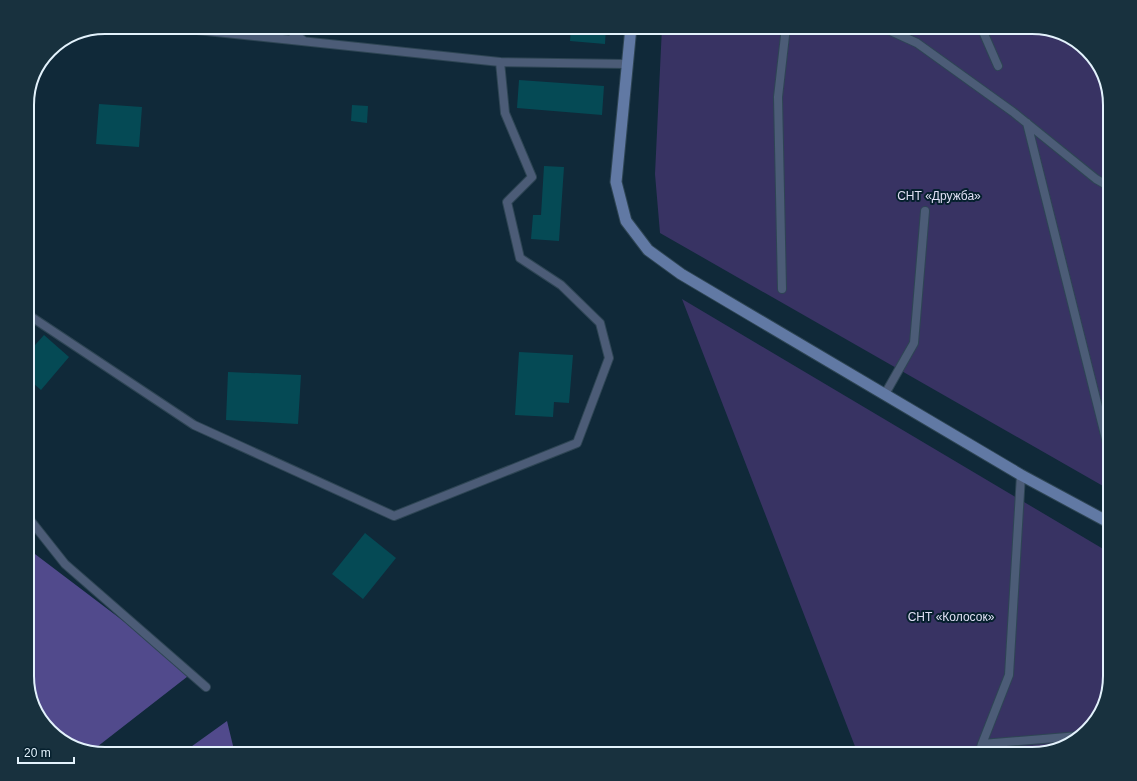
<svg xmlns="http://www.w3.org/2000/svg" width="1137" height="781" viewBox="0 0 1137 781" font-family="Arial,sans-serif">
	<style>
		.green { fill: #383363 }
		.forest { fill: #514a8c }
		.building { fill: #054a55 }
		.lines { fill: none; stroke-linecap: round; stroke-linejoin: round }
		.service-casing { stroke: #2e4554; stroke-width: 10 }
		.secondary-casing { stroke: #2e4554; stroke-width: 13 }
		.service { stroke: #4c5c77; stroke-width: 8 }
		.secondary { stroke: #6179a4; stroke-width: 11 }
		.labels { text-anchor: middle; stroke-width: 4; stroke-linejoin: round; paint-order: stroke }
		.park-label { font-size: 12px; fill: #e0e0f4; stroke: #06202e }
		.rim { fill: none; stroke: #e3f2fc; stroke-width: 2 }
	</style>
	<rect width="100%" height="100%" fill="#102939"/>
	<path class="green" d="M662,27H1032L1075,40L1100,66L1110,105V490L660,233L655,174Z
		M682,299L1110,553V676L1097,719L1071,744L1032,754H855L856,749Z"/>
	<path class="forest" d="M27,548L192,673L93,750L62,741L37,715L27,681Z
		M227,721L235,754H181Z"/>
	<path class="building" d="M571,27H606L605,44L570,41Z
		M519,80L604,86L602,115L517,108Z
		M99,104L142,107L139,147L96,144Z
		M352,105L368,106L367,123L351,121Z
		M544,166L564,167L559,241L531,239L533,215H541Z
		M44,335L69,357L41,390L27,378V354Z
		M519,352L573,355L569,403L554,402L553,417L515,415Z
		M228,372L301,375L298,424L226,420Z
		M365,533L396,558L363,599L332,574Z"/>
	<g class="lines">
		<g class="service-casing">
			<path id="service" d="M168,27L500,62
				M285,27L304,41
				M882,27L917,43L1013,112L1096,179L1110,187
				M981,27L998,66
				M1027,123L1110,455
				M782,289L778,97L786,27
				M27,314L194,425L394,516L577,443L609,358L600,323L561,285L520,258L507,202L532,177L505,113L500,62L627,64
				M885,394L914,343L925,211
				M27,516L65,564L206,687
				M982,744L1079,736
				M979,754L982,744L1009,675L1021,475"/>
		</g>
		<g class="secondary-casing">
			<path id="secondary" d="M631,27L616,182L626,221L648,250L681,274L1021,475L1110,523"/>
		</g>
		<use href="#service" class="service"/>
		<use href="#secondary" class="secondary"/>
	</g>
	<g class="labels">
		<g class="park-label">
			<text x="939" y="200">СНТ «Дружба»</text>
			<text x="951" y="621">СНТ «Колосок»</text>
		</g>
	</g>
	<path d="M0 0H1137V781H0ZM105 34H1032A71 71 0 0 1 1103 105V676A71 71 0 0 1 1032 747H105A71 71 0 0 1 34 676V105A71 71 0 0 1 105 34Z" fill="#18313e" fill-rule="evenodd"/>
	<path class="rim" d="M105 34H1032A71 71 0 0 1 1103 105V676A71 71 0 0 1 1032 747H105A71 71 0 0 1 34 676V105A71 71 0 0 1 105 34Z"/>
	<path d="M18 757v6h56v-6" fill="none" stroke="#e3f2fc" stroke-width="2"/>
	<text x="24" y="757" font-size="12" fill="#e3f2fc" stroke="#06202e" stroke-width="3" paint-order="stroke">20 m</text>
</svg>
